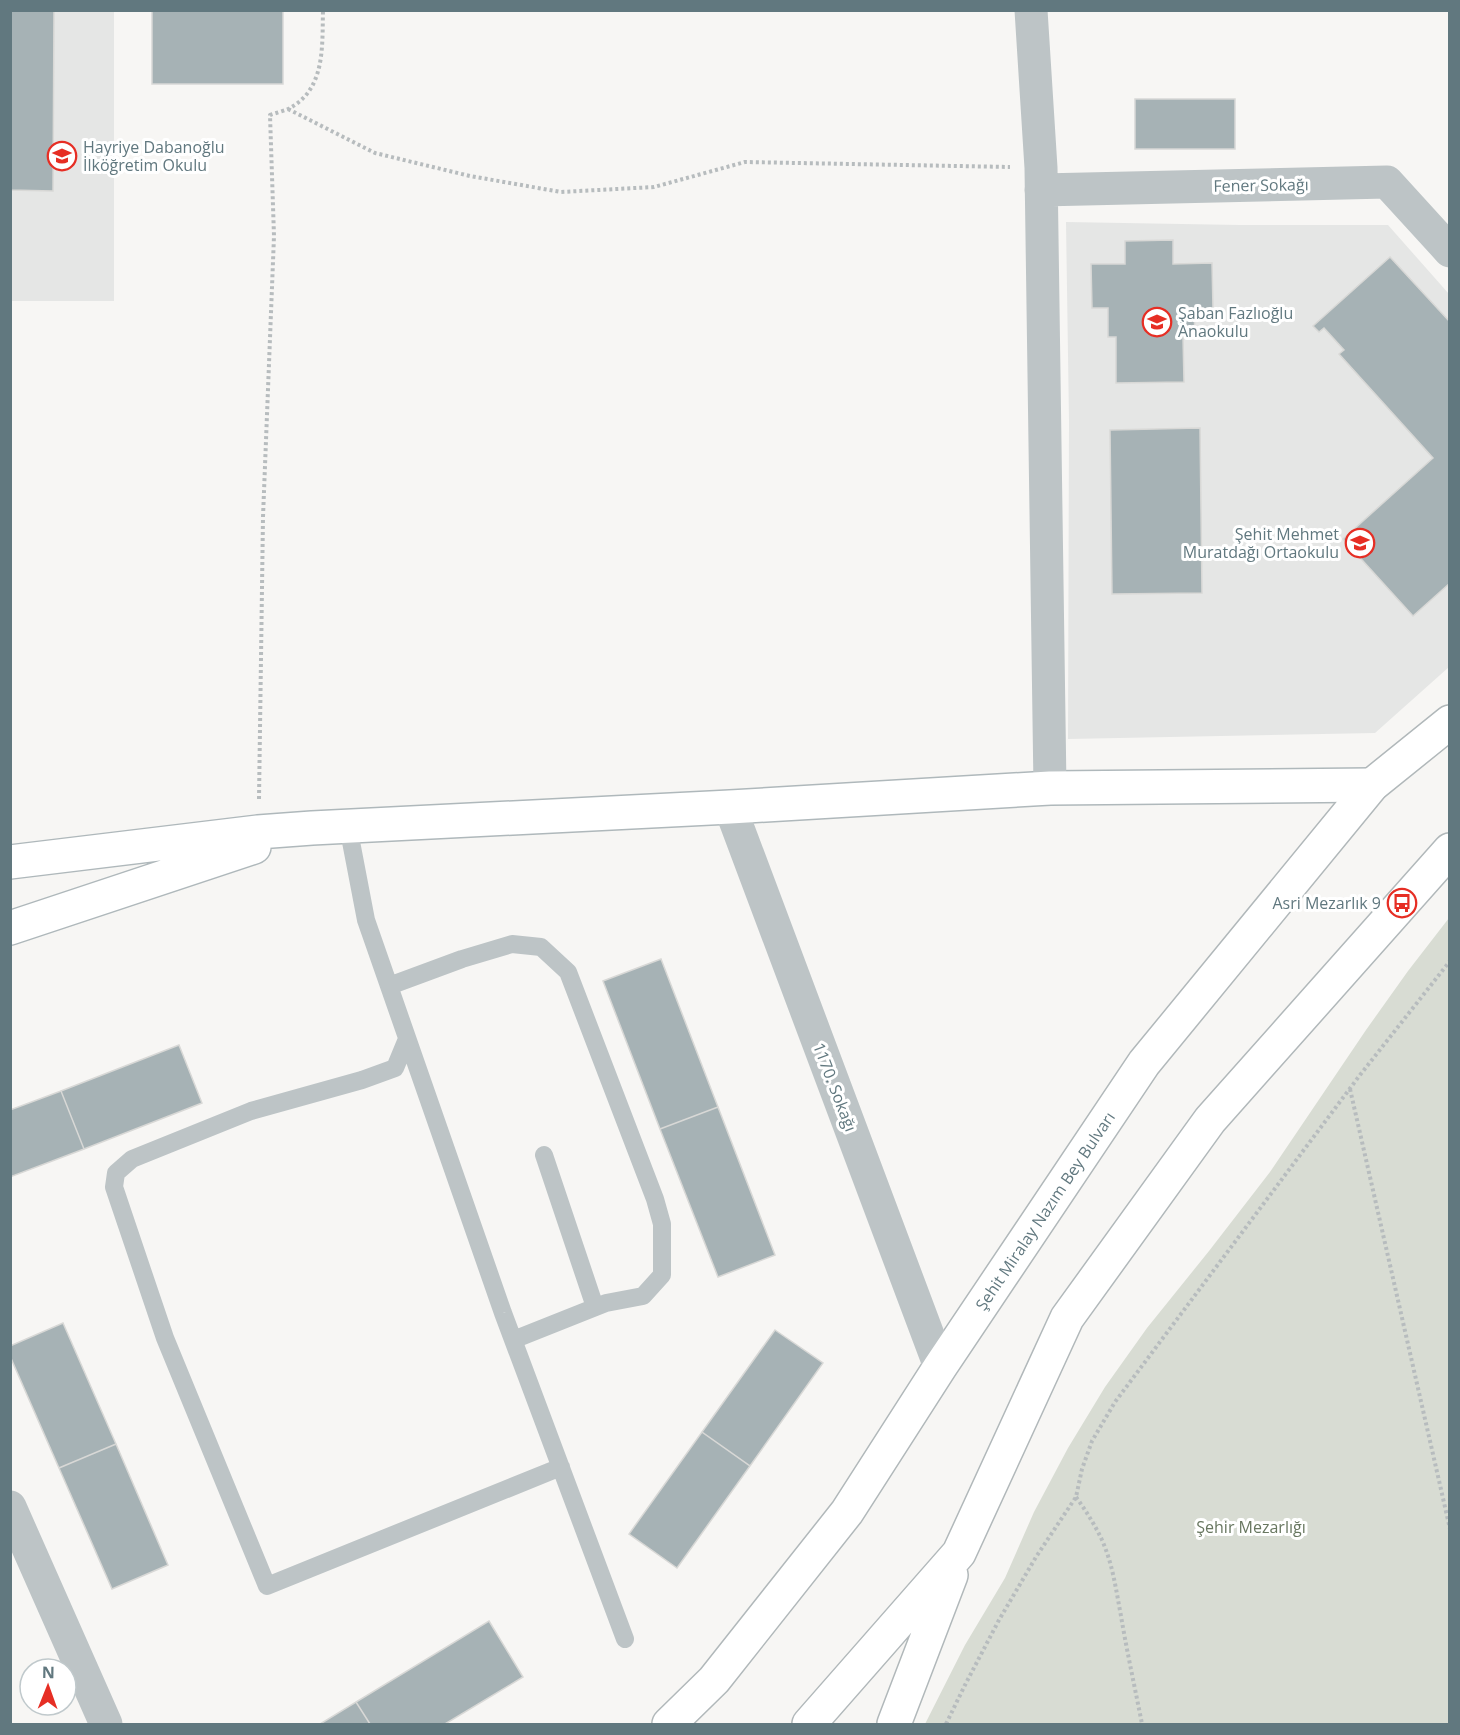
<svg xmlns="http://www.w3.org/2000/svg" width="1460" height="1735" viewBox="0 0 1460 1735" font-family="'Open Sans',sans-serif">
	<style>
		.built { fill: #e5e6e5 }
		.green { fill: #d8dcd3 }
		.building { fill: #a6b2b5; stroke: #d8d8d6; stroke-width: 1.5 }
		.lines { fill: none; stroke-linecap: round; stroke-linejoin: round }
		.secondary-casing { stroke: #afb8bb; stroke-width: 36 }
		.primary-casing { stroke: #b1b8ba; stroke-width: 36 }
		.path { stroke: #b7bcbe; stroke-width: 4; stroke-dasharray: 3 3; stroke-linecap: butt }
		.lane { stroke: #bdc4c6; stroke-width: 18 }
		.street { stroke: #bdc4c6; stroke-width: 33 }
		.secondary { stroke: #fff; stroke-width: 33 }
		.primary { stroke: #fff; stroke-width: 33 }
		.labels { text-anchor: middle; stroke-width: 6; stroke-linejoin: round; paint-order: stroke }
		.poi-label { font-size: 16px; fill: #61787f; stroke: #fff; text-anchor: start }
		.street-label { font-size: 16px; fill: #61787f; stroke: #fff }
		.park-label { font-size: 16px; fill: #687760; stroke: #fff }
	</style>
	<rect width="100%" height="100%" fill="#f7f6f4"/>
	<path class="built" d="M11,11H114V301H11Z
		M1066,222L1240,225H1388L1449,294V667L1375,733L1068,739L1069,421Z"/>
	<path class="green" d="M1449,918V1724H925L965,1645L1005,1578L1034,1512L1068,1448L1105,1387L1147,1328L1209,1251L1270,1172L1366,1030L1408,971Z"/>
	<path class="building" d="M10,10H54L53,191L10,190Z
		M152,10H283V84H152Z
		M1135,99H1235V149H1135Z
		M1173,240V264L1212,263L1213,309H1194L1195,337H1183L1184,382L1116,383V337H1108V308H1092L1091,264H1125V241Z
		M1390,257L1450,322V583L1413,616L1343,539L1433,458L1339,354L1344,350L1324,328L1319,332L1313,326Z
		M1200,428L1202,593L1112,594L1110,430Z
		M661,959L718,1107L660,1129L603,981Z
		M179,1045L202,1103L84,1149L61,1091Z
		M61,1091L84,1149L10,1177V1110Z
		M718,1107L775,1255L718,1277L660,1129Z
		M63,1323L116,1444L59,1468L10,1356V1346Z
		M775,1330L823,1363L750,1466L702,1432Z
		M702,1432L750,1466L677,1568L629,1534Z
		M116,1444L168,1565L112,1589L59,1468Z
		M489,1621L523,1677L445,1724H370L356,1702Z
		M356,1702L370,1724H320Z"/>
	<g class="lines">
		<g class="secondary-casing">
			<path id="secondary" d="M10,862L258,832L312,828L730,807L1050,788L1372,785
				M10,928L254,847"/>
		</g>
		<g class="primary-casing">
			<path id="primary" d="M669,1724L714,1680L847,1512L940,1367L1144,1063L1372,785L1450,722
				M809,1724L959,1553L1067,1318L1210,1120L1450,850
				M894,1724L951,1575"/>
		</g>
		<path class="path" d="M288,109L375,153L470,176L561,192L654,187L745,162L1010,167
			M259,799L263,517L274,236L270,115C276,113 283,111 288,109C326,90 322,46 323,10
			M1350,1089L1450,1529
			M1076,1497C1086,1511 1095,1525 1102,1540C1113,1565 1116,1590 1121,1616C1127,1652 1135,1688 1142,1724
			M946,1724L965,1685L999,1620L1036,1557L1076,1497L1082,1469L1092,1441L1115,1402L1360,1075L1450,961"/>
		<path class="lane" d="M348,826L366,920L503,1313L625,1639
			M389,986L462,959L512,944L541,947L568,972L655,1199L662,1224V1275L643,1296L606,1303L513,1340
			M407,1039L395,1068L362,1080L251,1111L132,1159L116,1173L114,1187L165,1338L267,1586L561,1467
			M544,1155L595,1307"/>
		<path class="street" d="M1031,10L1041,168L1050,788
			M1041,190L1387,182L1450,251
			M730,807L940,1367
			M10,1507L106,1724"/>
		<use href="#secondary" class="secondary"/>
		<use href="#primary" class="primary"/>
	</g>
	<defs>
		<g id="school-ring" transform="scale(1.5)"><circle r="9.5" fill="#fff" stroke="#e62e24" stroke-width="1.5"/><path d="M0-5L7-2L0 1L-7-2ZM-4 1L0 2.5L4 1V4Q0 6-4 4Z" fill="#e62e24"/></g>
		<g id="bus-ring" transform="scale(1.5)"><circle r="9.5" fill="#fff" stroke="#e62e24" stroke-width="1.5"/><path d="M-5-6H5V4H4V6H2V4H-2V6H-4V4H-5ZM-3.5-4V0h7V-4ZM-3.5 1.2v1.5H-2V1.2ZM2 1.2v1.5H3.5V1.2Z" fill="#e62e24"/></g>
	</defs>
	<g fill-rule="evenodd">
		<use href="#school-ring" x="62" y="156"/>
		<use href="#school-ring" x="1157" y="322"/>
		<use href="#school-ring" x="1360" y="543"/>
		<use href="#bus-ring" x="1402" y="903"/>
	</g>
	<g class="labels">
		<g class="poi-label">
			<text x="83" y="153">Hayriye Dabanoğlu<tspan x="83" dy="18">İlköğretim Okulu</tspan></text>
			<text x="1178" y="319">Şaban Fazlıoğlu<tspan x="1178" dy="18">Anaokulu</tspan></text>
			<text x="1339" y="540" text-anchor="end">Şehit Mehmet<tspan x="1339" dy="18">Muratdağı Ortaokulu</tspan></text>
			<text x="1381" y="909" text-anchor="end">Asri Mezarlık 9</text>
		</g>
		<g class="street-label">
			<text transform="translate(1261 185) rotate(-1)" y="6">Fener Sokağı</text>
			<text transform="translate(835 1087) rotate(69)" y="6">1170. Sokağı</text>
			<text transform="translate(1045 1211) rotate(-56)" y="6">Şehit Miralay Nazım Bey Bulvarı</text>
		</g>
		<g class="park-label">
			<text x="1251" y="1533">Şehir Mezarlığı</text>
		</g>
	</g>
	<rect width="1460" height="1735" fill="none" stroke="#61787f" stroke-width="24"/>
	<g transform="translate(48 1687) rotate(1)"><circle r="28" fill="#ffffff" stroke="#c0c9cc" stroke-width="1.5"/>
	<path d="M0-4.5L10 22L0 15L-10 22Z" fill="#e62e24"/>
	<text y="-9" font-size="16" font-weight="bold" text-anchor="middle" fill="#61787f">N</text>
	</g>
</svg>
